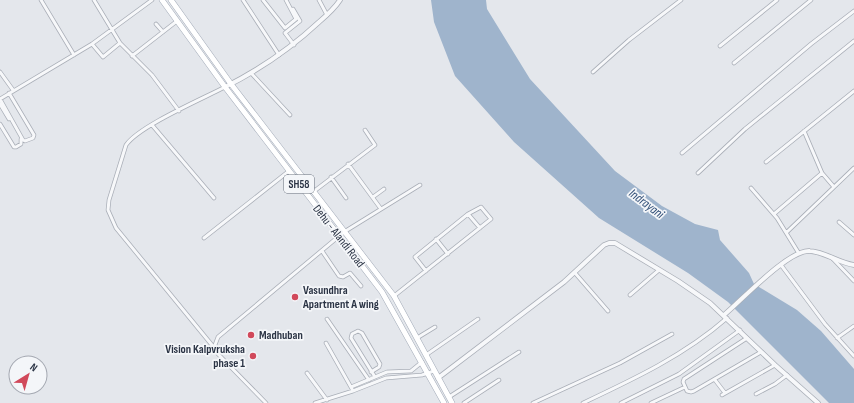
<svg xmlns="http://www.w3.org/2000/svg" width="854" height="403" viewBox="0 0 854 403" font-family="'Sofia Sans Condensed',sans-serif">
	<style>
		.water { fill: #9fb4cc }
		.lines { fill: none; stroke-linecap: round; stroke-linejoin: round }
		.minor-casing { stroke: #a9aeb7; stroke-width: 4.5 }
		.tertiary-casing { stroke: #a9aeb7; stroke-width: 5.5 }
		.primary-casing { stroke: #a3abb8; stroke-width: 6 }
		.minor { stroke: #f7f8fa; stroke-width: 3 }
		.tertiary { stroke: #f7f8fa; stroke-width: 4 }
		.primary { stroke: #fff; stroke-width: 5 }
		.poi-dot { fill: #d1495b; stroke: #f4f6f9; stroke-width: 1.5 }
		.labels { text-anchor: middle; stroke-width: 3.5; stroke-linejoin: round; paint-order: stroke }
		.shield { fill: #f4f6f9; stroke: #676e7b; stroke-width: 1 }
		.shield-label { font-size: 11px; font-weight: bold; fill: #2b3445 }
		.street-label { font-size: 12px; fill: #2b3445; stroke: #f4f6f9 }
		.poi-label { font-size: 12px; font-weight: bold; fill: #2b3445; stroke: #f4f6f9; text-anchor: start }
		.water-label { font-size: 13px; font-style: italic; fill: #34527a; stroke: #f4f6f9 }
	</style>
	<rect width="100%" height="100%" fill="#e4e7ec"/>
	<path class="water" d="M431,0H486L487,9L530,79L615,171L662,206L695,224L718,230L720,240L749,273L754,284L797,310L821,331L854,369V403H829L728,302L688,273L599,218L514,142L455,76L434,22Z"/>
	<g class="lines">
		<g class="minor-casing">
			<path id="minor" d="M41,0L74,55
				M94,0L120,43L152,75L179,111
				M243,0L279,55
				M263,0L285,28L296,19L286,0
				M319,0L327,15
				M156,24L163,32
				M285,33L300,21L293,9
				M285,33L294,45
				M92,44L103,57L120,43
				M720,46L777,0
				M132,56L177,21
				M734,63L811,0
				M0,72L13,90
				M593,72L629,40L681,0
				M251,73L290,115
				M0,99L92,44L152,0
				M0,99L23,140L25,141L33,138L34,135L9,93
				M0,104L9,119
				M0,124L14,147H16L21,144V139
				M152,125L214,198
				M804,131L822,173
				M682,153L811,44L854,11
				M766,162L854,91
				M348,164L381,209
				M698,173L745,129L854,41
				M331,177L346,198
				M751,188L777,218L798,252
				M313,192L375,145L365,130
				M373,197L384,189
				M468,214L480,228
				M774,214L822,173L834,187
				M839,222L854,235
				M787,232L854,168
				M204,238L289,171
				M436,239L448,254
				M322,251L339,276L343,277L350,273L361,286
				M832,258L854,281
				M781,265L825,324L854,356
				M575,273L608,311
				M630,295L659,270
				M394,296L491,219L481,207L468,214L415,257L426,271
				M327,319L369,380
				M417,338L435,327
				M747,338L684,379L683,382L687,391L691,392L694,391L761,352
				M837,338L854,326
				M326,343L352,389
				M216,350L116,228L108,210L109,200L126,145C139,126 202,99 225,87
				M426,355L478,319
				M371,372L379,367L380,364L362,333L358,331L352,334L351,338L375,377
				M307,373L327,400
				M715,380L725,393
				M351,387L387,372L411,371L422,362
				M756,394L775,384L787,375
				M722,395L775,365
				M449,397L519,352
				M266,403L218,354L215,345L218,337L344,232L420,185
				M315,403L353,391L386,378L422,375L434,371
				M464,403L499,380
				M533,403L620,363L672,334
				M583,403C634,379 685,355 727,318
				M621,403L679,374L740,330
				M651,403L685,387"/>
		</g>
		<g class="tertiary-casing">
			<path id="tertiary" d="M225,87C259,70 290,49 319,22C326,16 335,8 340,0
				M724,315C742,300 789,249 810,251C825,252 839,263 854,265
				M438,378L564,282L604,245L609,243H615L678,281L710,303L775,365L818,403"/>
		</g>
		<g class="primary-casing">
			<path id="primary" d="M162,0L225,87L382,292L444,403
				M171,0L231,84L394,296L452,403"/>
		</g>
		<use href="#minor" class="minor"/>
		<use href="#tertiary" class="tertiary"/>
		<use href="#primary" class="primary"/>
	</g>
	<g class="poi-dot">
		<circle cx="295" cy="297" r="4"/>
		<circle cx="251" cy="335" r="4"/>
		<circle cx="253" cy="356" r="4"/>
	</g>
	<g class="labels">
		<rect class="shield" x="284" y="175" width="30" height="18" rx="3"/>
		<g class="shield-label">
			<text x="299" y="188">SH58</text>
		</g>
		<g class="street-label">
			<text transform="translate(339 236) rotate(52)" y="4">Dehu - Alandi Road</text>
		</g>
		<g class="poi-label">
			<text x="303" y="294">Vasundhra<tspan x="303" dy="14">Apartment A wing</tspan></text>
			<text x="259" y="339">Madhuban</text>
			<text x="245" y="353" text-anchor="end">Vision Kalpvruksha<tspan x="245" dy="14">phase 1</tspan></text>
		</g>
		<g class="water-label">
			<text transform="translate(647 203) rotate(37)" y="5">Indrayani</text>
		</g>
	</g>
	<g transform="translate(28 375) rotate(37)"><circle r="19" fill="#f4f6f9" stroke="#a4a8b1"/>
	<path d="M0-3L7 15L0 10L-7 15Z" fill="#d1495b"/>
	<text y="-6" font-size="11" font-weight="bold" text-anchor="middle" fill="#2b3445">N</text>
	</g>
</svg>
